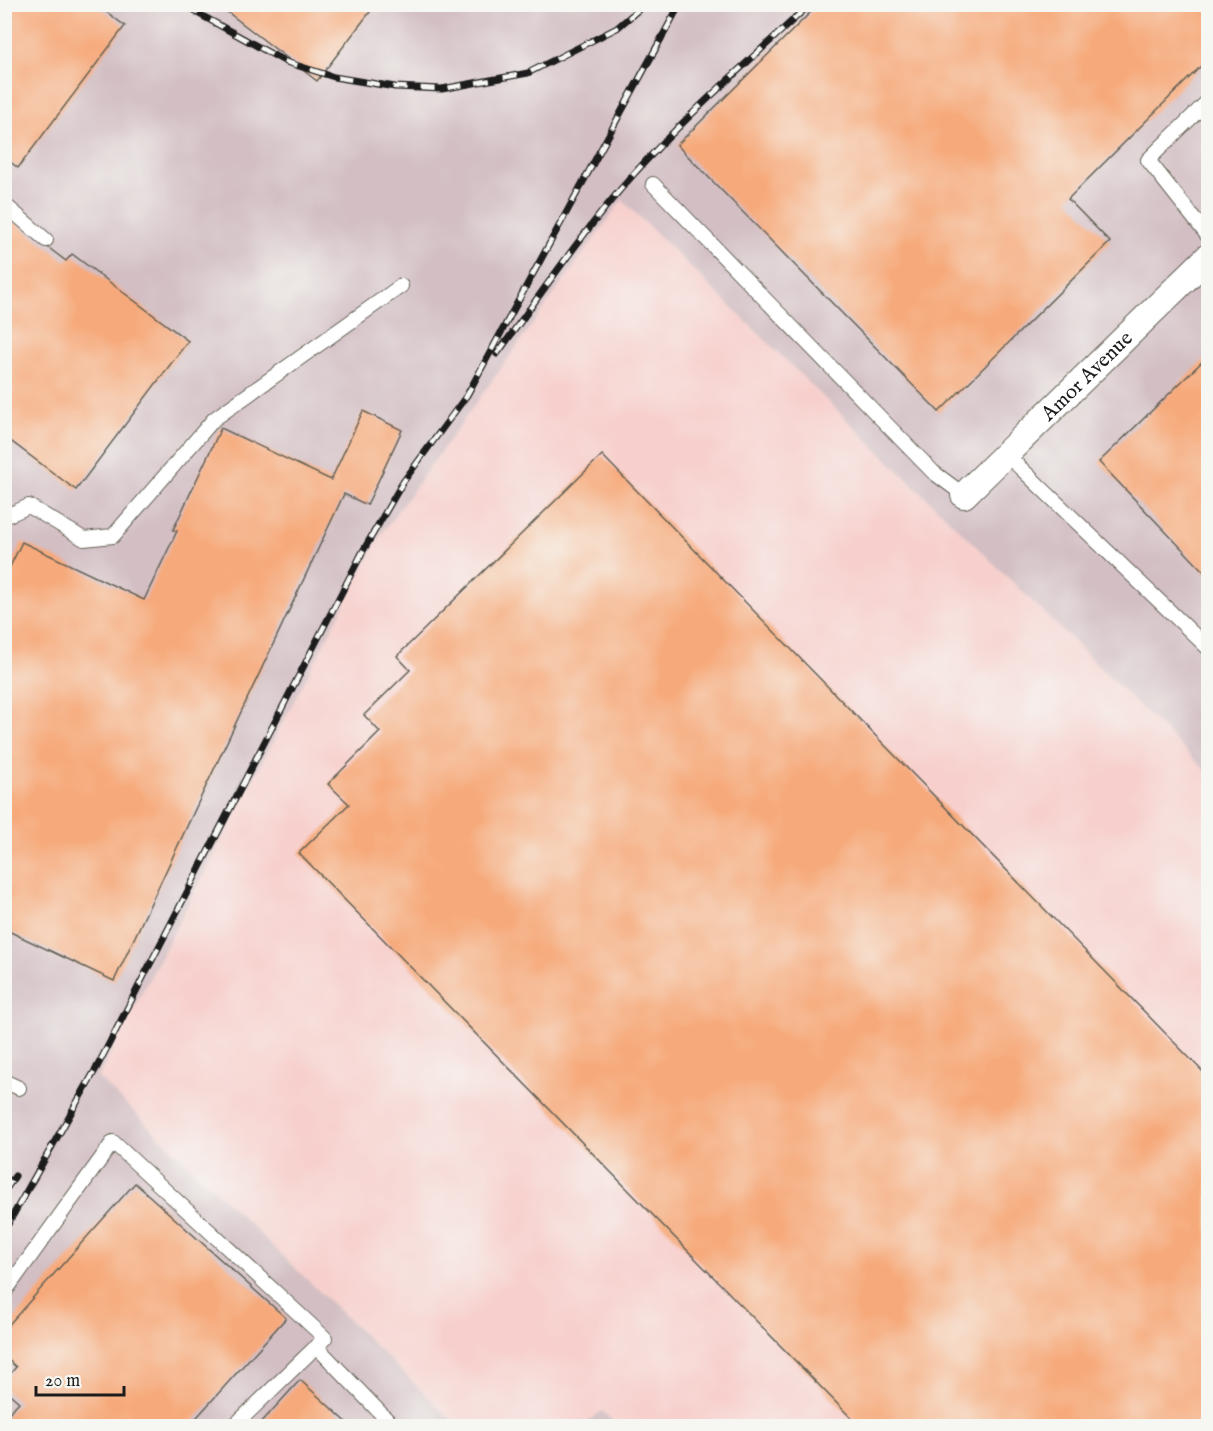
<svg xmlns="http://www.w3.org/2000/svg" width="1213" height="1431" viewBox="0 0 1213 1431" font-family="'IM FELL English',serif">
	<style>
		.built { fill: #f7d0cd }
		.industrial { fill: #d2bec3 }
		.building { fill: #f6aa7c }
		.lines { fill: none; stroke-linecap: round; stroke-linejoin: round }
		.lane-casing { stroke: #646155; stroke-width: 16 }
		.street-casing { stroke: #646155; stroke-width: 28 }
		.lane { stroke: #fff; stroke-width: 14 }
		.street { stroke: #fff; stroke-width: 26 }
		.rail-casing { stroke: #1c1c1c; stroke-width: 7 }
		.rail { stroke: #f6f6f2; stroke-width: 4.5; stroke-dasharray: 14; stroke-linecap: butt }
		.labels { text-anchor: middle; stroke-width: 4.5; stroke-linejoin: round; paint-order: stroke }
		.street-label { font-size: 21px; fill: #1c1c1c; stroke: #f6f6f2 }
	</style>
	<rect width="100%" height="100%" fill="#f6f6f2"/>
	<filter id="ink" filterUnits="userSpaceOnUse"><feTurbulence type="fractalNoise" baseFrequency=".0167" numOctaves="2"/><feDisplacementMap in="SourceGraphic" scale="12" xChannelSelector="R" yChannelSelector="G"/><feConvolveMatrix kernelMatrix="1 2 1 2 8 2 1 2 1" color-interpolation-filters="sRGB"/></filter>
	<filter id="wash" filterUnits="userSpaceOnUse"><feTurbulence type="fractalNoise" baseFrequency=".008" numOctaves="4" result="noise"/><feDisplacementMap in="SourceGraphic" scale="24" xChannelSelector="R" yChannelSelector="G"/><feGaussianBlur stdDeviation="1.35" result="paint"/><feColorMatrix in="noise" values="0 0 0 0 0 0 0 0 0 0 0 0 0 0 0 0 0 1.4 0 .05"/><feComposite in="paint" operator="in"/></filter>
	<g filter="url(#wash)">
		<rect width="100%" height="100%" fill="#eae1bf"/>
		<path class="built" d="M622,199L1208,773V1426H618L602,1411L583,1426H458L98,1077L380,536Z"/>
		<path class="industrial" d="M5,5H1208V773L622,200L380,536L98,1077L458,1426H5Z
			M602,1411L618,1426H583Z"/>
		<g id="blocks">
			<path class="building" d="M4,4H96L125,26L18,168L4,157Z
				M217,4H376L317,81Z
				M819,4H1208V59L1068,199L1110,242L939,412L677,145Z
				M4,214L66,261L72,254L188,341L76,490L4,436Z
				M1208,356V576L1099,462Z
				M363,411L402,430L367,505L344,494L114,981L4,929V579L22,542L144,600L177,531L173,530L221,428L331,480Z
				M602,455L1208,1077V1426H859L299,853L349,804L328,784L380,732L364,715L410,670L397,656Z
				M135,1183L286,1318L189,1426H4V1418L19,1402L4,1389V1381L16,1367L4,1356V1330Z
				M300,1380L351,1426H258Z"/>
		</g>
	</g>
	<g filter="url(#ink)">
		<use href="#blocks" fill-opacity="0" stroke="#646155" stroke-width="1.5"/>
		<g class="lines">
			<g class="lane-casing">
				<path id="lane" d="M1208,101L1148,160L1208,236
					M653,184L933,472L964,495
					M4,204L46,240
					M1006,454L1208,648
					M4,517L29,506L84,539L113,536L214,419L401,286
					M4,1081L19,1088
					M4,1293L113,1142L325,1338L234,1426
					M316,1346L393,1426"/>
			</g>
			<g class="street-casing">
				<g id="street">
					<path id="s1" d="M964,495L1208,257"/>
				</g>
			</g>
			<use href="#lane" class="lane"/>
			<use href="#street" class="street"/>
			<g class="rail-casing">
				<path id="rail" d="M188,4L199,14L286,62L334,77L395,87L442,89L528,73L617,28L645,4
					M497,354C541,294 583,231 633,175C687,114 751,60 810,4
					M4,1192L15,1176
					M4,1231L97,1067L363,551L403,482L467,395L680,4"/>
			</g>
			<use href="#rail" class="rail"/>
		</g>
	</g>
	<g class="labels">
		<g class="street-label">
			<text dy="7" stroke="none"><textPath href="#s1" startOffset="171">Amor Avenue</textPath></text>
		</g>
	</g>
	<rect width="1213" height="1431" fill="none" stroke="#f6f6f2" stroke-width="24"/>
	<path d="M36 1386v9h88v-9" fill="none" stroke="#1c1c1c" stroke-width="3"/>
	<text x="45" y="1386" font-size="18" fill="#1c1c1c" stroke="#f6f6f2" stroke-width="4.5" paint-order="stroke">20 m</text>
</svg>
